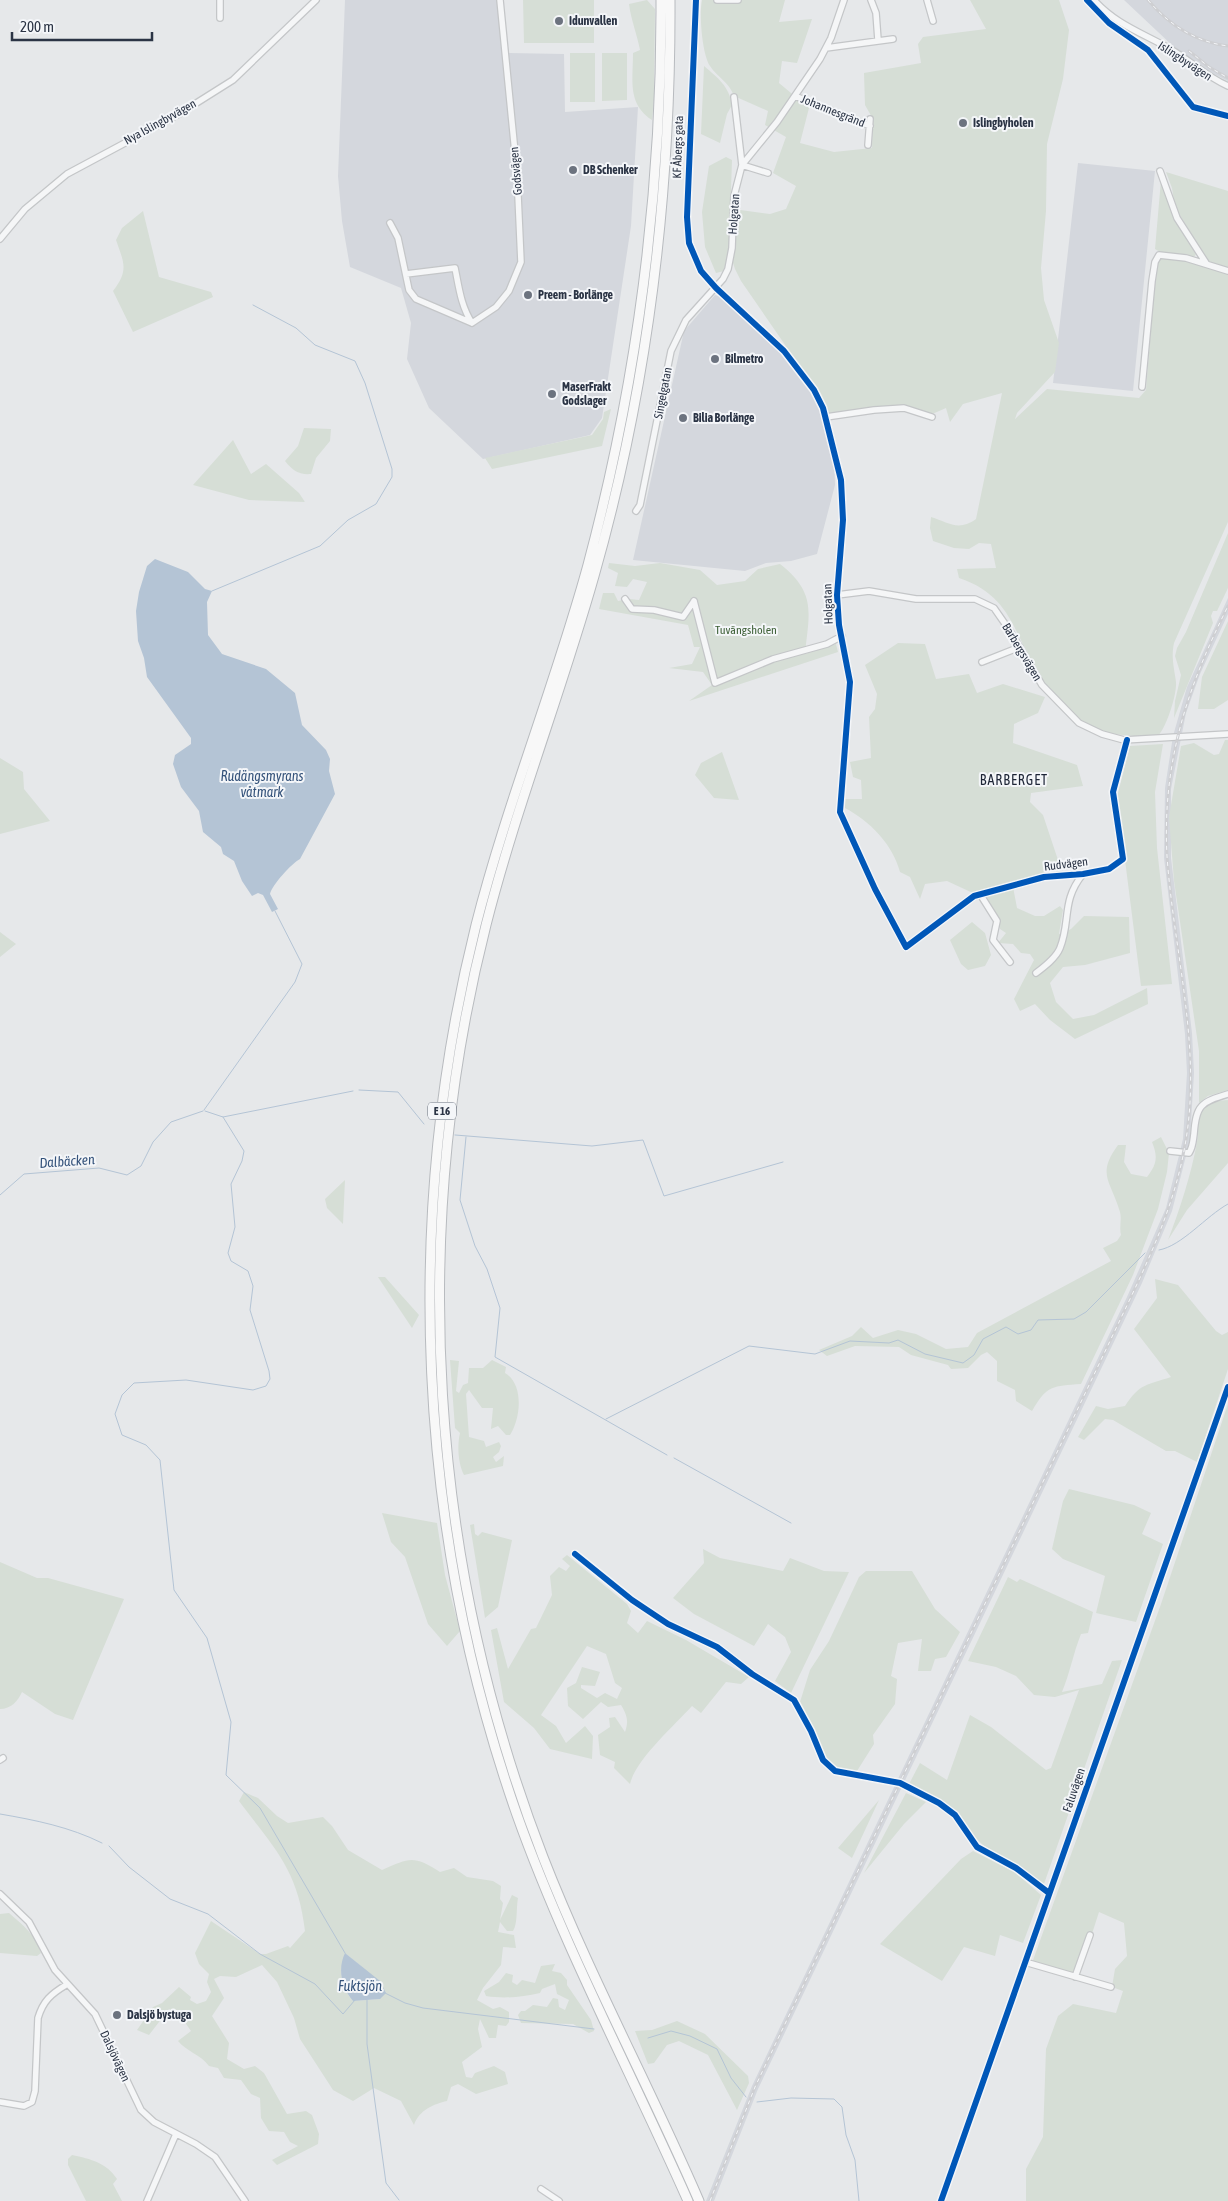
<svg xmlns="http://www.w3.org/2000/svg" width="1228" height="2201" viewBox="0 0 1228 2201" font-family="'Asap Condensed',sans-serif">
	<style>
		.built { fill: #d4d7dd }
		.green { fill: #d6ded6; fill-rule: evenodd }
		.water { fill: #b4c4d5 }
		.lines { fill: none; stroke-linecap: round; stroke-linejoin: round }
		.stream { stroke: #b4c4d5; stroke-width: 1 }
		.minor-casing { stroke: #c4c6c8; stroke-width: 8 }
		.highway-casing { stroke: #b8bbbf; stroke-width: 11 }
		.minor { stroke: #f5f6f7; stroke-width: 5.5 }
		.highway { stroke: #f8f8f8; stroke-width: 9 }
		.rail-casing { stroke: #cecfd2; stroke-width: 3 }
		.rail { stroke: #f4f6f9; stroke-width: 1; stroke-dasharray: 4; stroke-linecap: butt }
		.cycleway-casing { stroke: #f4f6f9; stroke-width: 9 }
		.cycleway { stroke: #0057b8; stroke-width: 6 }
		.poi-dot { fill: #6c737f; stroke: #f4f6f9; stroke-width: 2 }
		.labels { text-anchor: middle; stroke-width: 4; stroke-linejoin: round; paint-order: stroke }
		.shield { fill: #f4f6f9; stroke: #676e7b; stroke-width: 1 }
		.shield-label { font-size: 11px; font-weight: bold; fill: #2b3445 }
		.poi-label { font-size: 12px; font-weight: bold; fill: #2b3445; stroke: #f4f6f9; text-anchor: start }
		.street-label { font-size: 12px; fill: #2b3445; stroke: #f4f6f9 }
		.park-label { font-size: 12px; fill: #3f6138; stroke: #f4f6f9 }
		.water-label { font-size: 14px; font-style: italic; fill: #34527a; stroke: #f4f6f9 }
		.neighbourhood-label { font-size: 14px; letter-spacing: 1px; fill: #1d2536; stroke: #f4f6f9 }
	</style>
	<rect width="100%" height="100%" fill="#e6e8ea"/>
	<path class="built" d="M345,0H500L509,53L564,54L565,112L638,107L631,226L602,418L590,435L483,459L429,408L407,359L411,323L401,288L350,267L342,221L338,176Z
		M1124,0H1228V81L1208,71L1174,47Z
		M1078,163L1155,171L1133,391L1053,383Z
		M715,295L722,297L789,359L815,395L825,420L834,454L835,485L817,554L791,561L766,563L745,571L633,560L684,331Z
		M1228,598V614L1200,674L1186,713L1171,789V858L1192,1033L1194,1073L1190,1140L1172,1211L1142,1283L758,2089L714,2201H706L752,2086L1127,1297L1166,1208L1183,1139L1187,1073L1185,1034L1164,858L1165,788L1173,736L1187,687Z"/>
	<path class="green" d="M523,0H594V43H524Z
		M647,0L655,9L654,99L652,120C627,103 633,81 633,53L640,50C637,34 631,20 629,4Z
		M702,0H785L779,22L812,19L797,63L782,61L779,83L809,108L800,143L834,152L872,148L873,119L865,105L864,73L921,63L918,44L923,37L986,29L970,0H1059L1069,30L1063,79L1047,144L1046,211L1041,268L1044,300L1059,343L1055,372L1017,413L1015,419L1047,389L1139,398L1146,390L1156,266L1161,258L1172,257L1228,274V522L1174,643C1171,658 1174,667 1176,682C1177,695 1166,729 1157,737C1131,736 1098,736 1076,718C1062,706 1047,687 1037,671C1013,631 1010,595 959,578L957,569L996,568L991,544L979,543L969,549L954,548L933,541L930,528L931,517C948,522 958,532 976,519L1002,393L963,404L950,422L946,408L930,415L904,408L826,417L814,390L799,365L741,281L735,269L732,260L733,209L770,214L786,209L796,186L773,173L786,137L765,125L768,111L734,96C729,82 718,78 710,66C702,54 699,14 702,0Z
		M570,53H595V102H570Z
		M602,53H627V100L602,101Z
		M704,66C718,78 729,86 732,105L727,114L720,143L701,134Z
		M726,157L732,160L729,248L724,271L716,273L705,247L702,212L709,166Z
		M1166,172L1228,191V269L1208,261L1175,207L1172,188Z
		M1161,180L1174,219L1196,254L1194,257L1160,252L1155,249Z
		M143,211L159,277L211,292L213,297L133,332L113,291C129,270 124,263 116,240L122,228Z
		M611,409L602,446L492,469L485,458L592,435L603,419L604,412Z
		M304,428L331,429L330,441L316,458L311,474C299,475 293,471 285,461L298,446Z
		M233,440L251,474L266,464L299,493L305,502L249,500L193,485Z
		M1228,533V588L1217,611H1213L1211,616L1213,623L1174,718L1175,701L1181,675L1175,656L1177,648L1186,632Z
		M609,563L635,566L660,563L700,570L717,585L745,581L758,569L780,564C817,593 809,613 805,654L836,644L838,652L689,701L712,685L703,672L669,668L692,664L700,647H694L688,625L599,609L603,593H614L618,601L629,599L639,600L647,582L633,579L627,587L615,586L618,573L608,568Z
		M1228,621V700L1214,709H1198L1202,677Z
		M898,643L925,644L936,679L969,674L977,693L1003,684L1045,697L1038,713L1014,724L1013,743L1077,765L1083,786L1031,793L1030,802L1043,815L1062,872L975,894L947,881L925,884L920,899L910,877L900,872C893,845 870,821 845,808V799H862L861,780L853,777L850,762L871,758L869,717L875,709L877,694L865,665Z
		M1225,740H1228V1090L1208,1096L1199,1103V1051L1174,881L1169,817L1181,746L1194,743L1214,755L1219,754Z
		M1163,744L1155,792L1157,848L1172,984L1141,986L1117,797L1130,746Z
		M722,752L739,800L714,798L695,775L701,763Z
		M0,758L23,772L24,789L50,821L0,834Z
		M1013,887L1017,908L1035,916H1044L1060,906L1063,910L1059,934L1071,929L1084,916L1129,917L1130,953L1085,965L1063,967L1050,983L1056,1002L1073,1019L1094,1015L1147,988L1148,1004L1075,1039L1050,1020L1035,1004L1020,1011L1014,999L1034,960L1030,954L1021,953L1013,944L998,943L1006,933L1000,929L997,917L983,895Z
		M972,922L985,933L991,955L985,966L968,970L961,964L950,940Z
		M0,932L16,944L0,957Z
		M1228,1100V1163L1187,1210L1168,1240C1180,1209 1191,1175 1197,1142C1199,1132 1195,1117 1203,1108C1209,1101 1219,1101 1228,1100Z
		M1161,1137L1169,1153L1167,1172L1158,1209L1133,1275L1081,1384C1053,1386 1047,1385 1032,1411L1016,1401L1015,1390L997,1381V1361L987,1352L981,1355L968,1368L951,1369L948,1365L911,1355L899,1347L855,1346L827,1356L819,1350L852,1336L861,1327L873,1338L898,1330L916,1334L946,1349L968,1347L977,1333L1111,1261L1103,1248L1117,1241L1121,1235C1119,1227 1122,1219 1120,1212C1111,1181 1096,1175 1118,1145H1126L1124,1162L1131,1174L1147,1177C1157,1164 1158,1157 1152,1142Z
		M345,1180L343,1224L327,1208L325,1199Z
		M378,1277H385L419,1315L412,1328Z
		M1155,1279L1178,1285L1216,1331L1222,1335L1228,1332V1329V1369L1197,1462L1175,1451H1166L1113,1420L1105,1419L1084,1440L1078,1437L1096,1406L1108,1409L1125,1406C1140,1383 1147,1385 1171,1377L1134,1329L1157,1298Z
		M450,1360L459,1361L456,1391L459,1393L463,1385L468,1383L469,1368H483L492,1360L506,1367L505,1373C524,1384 521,1418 510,1435H506L498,1426L491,1429L493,1408H482L469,1390L466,1394L469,1437L484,1441L486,1447L499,1442L501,1446L499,1452L493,1457L496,1462L504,1456L503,1466L464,1475C458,1463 457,1446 460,1433L455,1428Z
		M1228,1404V2201H1026V2169L1043,2137L1046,2049L1058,2016L1073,2004L1116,2013L1123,1991L1112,1987L1115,1969L1127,1956L1124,1923L1099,1912L1079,1974L1032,1963L1161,1604Z
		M1069,1489L1134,1505L1151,1513L1142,1534L1163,1544L1136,1622L1096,1613L1105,1576L1063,1559L1052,1549L1063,1501Z
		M382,1513L437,1523L445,1575L460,1631L447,1646L428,1624L405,1557L391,1542Z
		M474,1524L475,1534L478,1536L482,1532L512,1540L498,1607L485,1618L470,1525Z
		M703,1549L720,1558L783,1571L790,1558L824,1571L849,1572L791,1693L775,1681L791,1652L785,1637L768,1624L754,1646L694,1614L673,1598L704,1563Z
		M567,1555L627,1604L631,1611L627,1623L638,1633L647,1621L686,1640L749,1677L741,1684L726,1682L701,1713L692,1706C674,1726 636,1759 630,1784L614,1768L615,1762L600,1755L598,1735L610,1727L609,1718L615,1717L625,1732C629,1721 627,1715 621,1705L608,1707L601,1702L583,1719L568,1706L567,1688L576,1683L582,1667L600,1672L595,1686L581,1685V1688L597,1698L605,1693L617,1699L622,1688L615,1683L606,1654L587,1646L541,1715L556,1726L566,1743L585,1726L593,1736L592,1759L550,1749L534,1728L504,1702L491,1630L497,1628L508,1669L531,1629L536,1628L552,1595L550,1576L559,1567L566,1571L570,1566L562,1559Z
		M0,1562L37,1578H48L124,1599L73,1720L55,1714L22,1692C18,1701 11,1709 0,1709Z
		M866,1571H912L935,1609L960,1632L946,1657L935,1659L931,1671H918L922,1639L898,1643L891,1676L897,1679L895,1704L873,1735L874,1744L857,1771L839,1768L826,1759L800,1702L810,1670L829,1641L859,1577Z
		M1008,1577L1017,1582L1020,1579L1093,1612L1088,1633L1081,1634C1073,1654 1070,1673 1062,1692L1102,1684L1112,1661L1122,1660L1044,1884L983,1845L968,1831L958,1813L942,1800L909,1784L920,1763L947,1780L970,1715L991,1727L1046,1770L1051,1768L1079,1690L1055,1697L1034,1695L1016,1676L996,1667L968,1661Z
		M244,1792L258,1798L277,1816L288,1823L323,1817L332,1826L348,1850L382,1870C410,1858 413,1855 440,1872L454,1868L467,1877L493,1881L501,1886L500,1899L503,1903L500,1920L512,1895L518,1898C516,1908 518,1923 513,1931H507L500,1922L498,1932L514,1935L516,1948L503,1947L501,1965L483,1988L477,2000L493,2009L500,2007L509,2012V2022L506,2026L498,2025L496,2038H489L480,2019L478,2029L482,2047L462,2062L466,2077L472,2078L475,2073L494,2066L505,2072L508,2084L476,2094L458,2084L451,2087L447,2101C434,2104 419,2110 414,2125L401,2101L374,2088L353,2101L333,2090L300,2039L294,2018L277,1982L262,1965L236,1977L220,1976L214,1979L224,1998L212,2016L229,2043L227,2059L244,2069L255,2066L264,2073L287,2114L306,2111L312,2115L319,2134L318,2144L277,2165L272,2160L298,2146L290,2142L284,2132L269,2131L261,2118L260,2098L251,2094L241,2080L224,2078L218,2068L209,2066C200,2054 187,2052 178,2041L191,2031L179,2014L169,2009L149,2035L137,2030L153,2007L162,2003L179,1987L191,1997L190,2000L197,2004L206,2001L211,1992L207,1982L209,1974L199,1964L195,1953L211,1921L260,1954H266L288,1946L290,1948L305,1931C298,1869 274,1848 239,1801ZM346,1954L361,1966L380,1999L353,2001C342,1988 337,1970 346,1954Z
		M906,1793L926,1802L904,1824L864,1873Z
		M879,1800L852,1858L838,1848Z
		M973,1851L1016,1873L1041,1895L1023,1943L1000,1935L995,1956L964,1947L942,1981L880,1944L961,1859Z
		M9,1913C23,1925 35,1934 41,1953L37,1956L0,1953V1914Z
		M555,1964L552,1971L561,1973L567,1980V1985L591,2020L594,2031L589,2033L573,2024L521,2023L518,2015L521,2011H525L533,2005L547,2007L553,1998L558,1999L559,2007L565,2010L569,2000L557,1994L555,1984L542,1989L540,1993C521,1997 505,1999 486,1996L484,1991L499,1982L506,1973L513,1975L512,1982L517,1985L522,1980L535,1983L541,1966Z
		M677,2021L705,2034L748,2076L749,2083L737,2110L708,2055L679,2041L667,2045L654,2063L648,2064L635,2031L652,2030Z
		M72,2155C91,2159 107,2163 117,2179L113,2184L122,2201H86L68,2165V2159Z"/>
	<path class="water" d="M155,559L188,572L205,589L212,591L207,602L208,635L222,654L266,669L295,693L302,725L326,750L330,759L329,771L335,794L300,859C292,863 272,885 270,894L278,909L272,912L263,895L258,893L252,896L242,881L234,861L223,854L221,847L203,832L199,811L181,787L173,764L175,755L191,744V738L147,677L144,658L138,641L136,611L139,592L147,566Z
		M345,1953L380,1981L386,1993L380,1999L353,2001C342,1988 337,1970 345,1953Z"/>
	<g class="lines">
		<path class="stream" d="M212,591L320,546L348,520L376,504L392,477V469L365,383L355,361L315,345L296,328L253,305
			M359,1090L398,1092L424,1124
			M204,1110L295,982L302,964L275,911
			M205,1111L223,1117L353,1091
			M223,1117L244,1151L242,1161L231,1184L235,1227L228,1253L231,1261L248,1271L253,1286L250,1310L269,1371L270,1379L266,1386L253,1390L186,1380L134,1383L122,1395L115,1414L122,1435L146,1445L160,1460L174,1590L207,1638L231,1722L226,1775L260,1808L345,1953
			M455,1135L592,1146L643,1140L664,1196L783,1162
			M466,1137L460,1200L475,1246L487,1269L500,1308L495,1357L667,1455
			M0,1195L24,1174L99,1168L127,1175L141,1166L153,1142L171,1122L203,1111
			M1159,1250C1182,1246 1206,1216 1228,1204
			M606,1419L749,1346L815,1354L850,1341L889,1343L898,1340L925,1354L963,1363L974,1355L983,1339L1006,1327L1018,1334L1031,1330L1038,1320L1074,1319L1086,1312L1145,1253
			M674,1458L791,1523
			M0,1814C35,1820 70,1827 102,1843
			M109,1846L129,1867L170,1899L208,1914L260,1954L315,1984L343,2014L355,2000
			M385,1993L405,2003L423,2008L594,2029
			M367,2000V2044L386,2183L399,2200
			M648,2038L671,2031L690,2036L717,2049L731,2078L746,2097
			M757,2102L791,2098L834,2099L842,2107L846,2135L855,2160L859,2201"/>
		<g class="minor-casing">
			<path id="minor" d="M220,0V18
				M696,0L687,217L689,243L701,271L716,288L784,351L814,390L823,408L841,480L843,520L837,595L839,625L850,682L840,812L875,889L906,947L974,896L1044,877L1083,874L1109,869L1123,859L1113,792L1127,740
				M717,0H738
				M871,0L876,13L878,40
				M927,0L933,21
				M1094,0C1116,25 1145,34 1172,50C1192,62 1207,77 1228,86
				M826,48L893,39
				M795,96L870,126
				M734,97L742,165L768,173
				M868,145L870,119
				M1160,171L1177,218L1206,263
				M390,223L398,238L409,290L416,299L472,323
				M0,239L25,209L67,174L179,114L233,80L316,0
				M406,274L455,268C459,288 461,306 472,323
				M472,323L496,307L509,291L521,262L517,173L500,0
				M1142,387L1152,281L1155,262L1159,255L1186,258L1228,271
				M826,417L874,410L904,408L932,417
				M636,511L640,505L671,351L686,320L723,279L728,269L732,248L734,196L742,165L777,122L820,59L831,38L844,0
				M837,595L869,591L916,599H975L994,608L1010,631L1042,685L1079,723L1102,734L1124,740L1228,734
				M625,599L632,609L654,610L683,617L694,601
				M694,601L715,683L773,659L827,644L842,636
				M982,662L1020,647
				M980,894L997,921L993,940L1010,962
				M1036,973C1044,967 1056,958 1060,948C1071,921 1061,901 1083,874
				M1170,1151L1189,1153C1193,1147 1193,1141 1194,1134C1196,1105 1201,1102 1228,1094
				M575,1554L632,1600L668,1624L717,1647L752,1674L794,1700L811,1731L823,1760L835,1771L900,1783L939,1803L955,1815L977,1847L1016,1868L1049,1893
				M0,1760L3,1758
				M0,1894L29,1922L55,1970L95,2014L141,2110L154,2122L196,2144L215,2157L245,2201
				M1025,1962L1111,1987
				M1075,1977L1090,1935
				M0,2102L24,2106L32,2102L35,2091L38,2018C43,2001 51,1994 66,1985
				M541,2189L559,2201
				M147,2201L176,2134
				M941,2201L1228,1387"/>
		</g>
		<g class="highway-casing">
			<path id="highway" d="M661,0C662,190 637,381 588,565C555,686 507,803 476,925C403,1217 417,1530 517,1815C564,1947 631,2072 688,2201
				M670,0C671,194 647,390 594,576C561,693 516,807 486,925C408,1232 429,1562 543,1857C589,1975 649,2085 699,2201"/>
		</g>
		<use href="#minor" class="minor"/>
		<use href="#highway" class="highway"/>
		<g class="rail-casing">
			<path id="rail" d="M1148,0C1169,25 1196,42 1228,46
				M1189,51L1209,67L1228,78
				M710,2201L755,2087L1130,1299C1158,1240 1183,1182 1189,1116C1197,1029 1173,943 1167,856C1162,763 1187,688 1228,606"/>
		</g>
		<use href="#rail" class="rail"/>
		<g class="cycleway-casing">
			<path id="cycleway" d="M696,0L687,217L689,243L701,271L716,288L784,351L814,390L823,408L841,480L843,520L837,595L839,625L850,682L840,812L875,889L906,947L974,896L1044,877L1083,874L1109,869L1123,859L1113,792L1127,740
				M1087,0L1109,23L1148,50L1193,107L1228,116
				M575,1554L632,1600L668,1624L717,1647L752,1674L794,1700L811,1731L823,1760L835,1771L900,1783L939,1803L955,1815L977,1847L1016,1868L1049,1893
				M941,2201L1228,1387"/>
		</g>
		<use href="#cycleway" class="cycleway"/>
	</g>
	<g class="poi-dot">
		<circle cx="559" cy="21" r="5"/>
		<circle cx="963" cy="123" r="5"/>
		<circle cx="573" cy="170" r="5"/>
		<circle cx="528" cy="295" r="5"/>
		<circle cx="715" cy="359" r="5"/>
		<circle cx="552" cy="394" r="5"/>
		<circle cx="683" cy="418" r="5"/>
		<circle cx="117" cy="2015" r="5"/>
	</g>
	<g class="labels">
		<rect class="shield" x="428" y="1102.5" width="28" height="17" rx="4"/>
		<g class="shield-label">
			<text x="442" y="1115">E 16</text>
		</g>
		<g class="poi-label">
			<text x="569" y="25">Idunvallen</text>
			<text x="973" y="127">Islingbyholen</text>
			<text x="583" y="174">DB Schenker</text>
			<text x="538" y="299">Preem - Borlänge</text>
			<text x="725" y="363">Bilmetro</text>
			<text x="562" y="391">MaserFrakt<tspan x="562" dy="14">Godslager</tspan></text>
			<text x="693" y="422">Bilia Borlänge</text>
			<text x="127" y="2019">Dalsjö bystuga</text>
		</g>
		<g class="street-label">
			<text transform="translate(1185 61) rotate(33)" y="4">Islingbyvägen</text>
			<text transform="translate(833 111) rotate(22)" y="4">Johannesgränd</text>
			<text transform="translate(160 122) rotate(-29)" y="4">Nya Islingbyvägen</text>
			<text transform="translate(678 147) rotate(-88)" y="4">KF Åbergs gata</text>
			<text transform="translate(516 171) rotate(-95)" y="4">Godsvägen</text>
			<text transform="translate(734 214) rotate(-86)" y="4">Holgatan</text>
			<text transform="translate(663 393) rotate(-79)" y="4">Singelgatan</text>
			<text transform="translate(828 604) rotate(-92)" y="4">Holgatan</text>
			<text transform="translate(1022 652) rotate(59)" y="4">Barbergsvägen</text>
			<text transform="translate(1066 864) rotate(-7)" y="4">Rudvägen</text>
			<text transform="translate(1074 1790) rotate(-71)" y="4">Faluvägen</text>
			<text transform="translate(115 2056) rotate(65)" y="4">Dalsjövägen</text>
		</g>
		<g class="park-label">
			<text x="746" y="634">Tuvängsholen</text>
		</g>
		<g class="water-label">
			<text x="262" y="781">Rudängsmyrans<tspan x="262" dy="16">våtmark</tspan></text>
			<text transform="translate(67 1161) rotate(-4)" y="5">Dalbäcken</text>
			<text x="360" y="1991">Fuktsjön</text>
		</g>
		<g class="neighbourhood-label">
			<text x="1014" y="785">BARBERGET</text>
		</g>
	</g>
	<path d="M12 32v8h140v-8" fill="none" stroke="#2b3445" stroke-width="2.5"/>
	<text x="20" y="32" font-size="15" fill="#2b3445" stroke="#f4f6f9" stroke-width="4" paint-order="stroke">200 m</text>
</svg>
